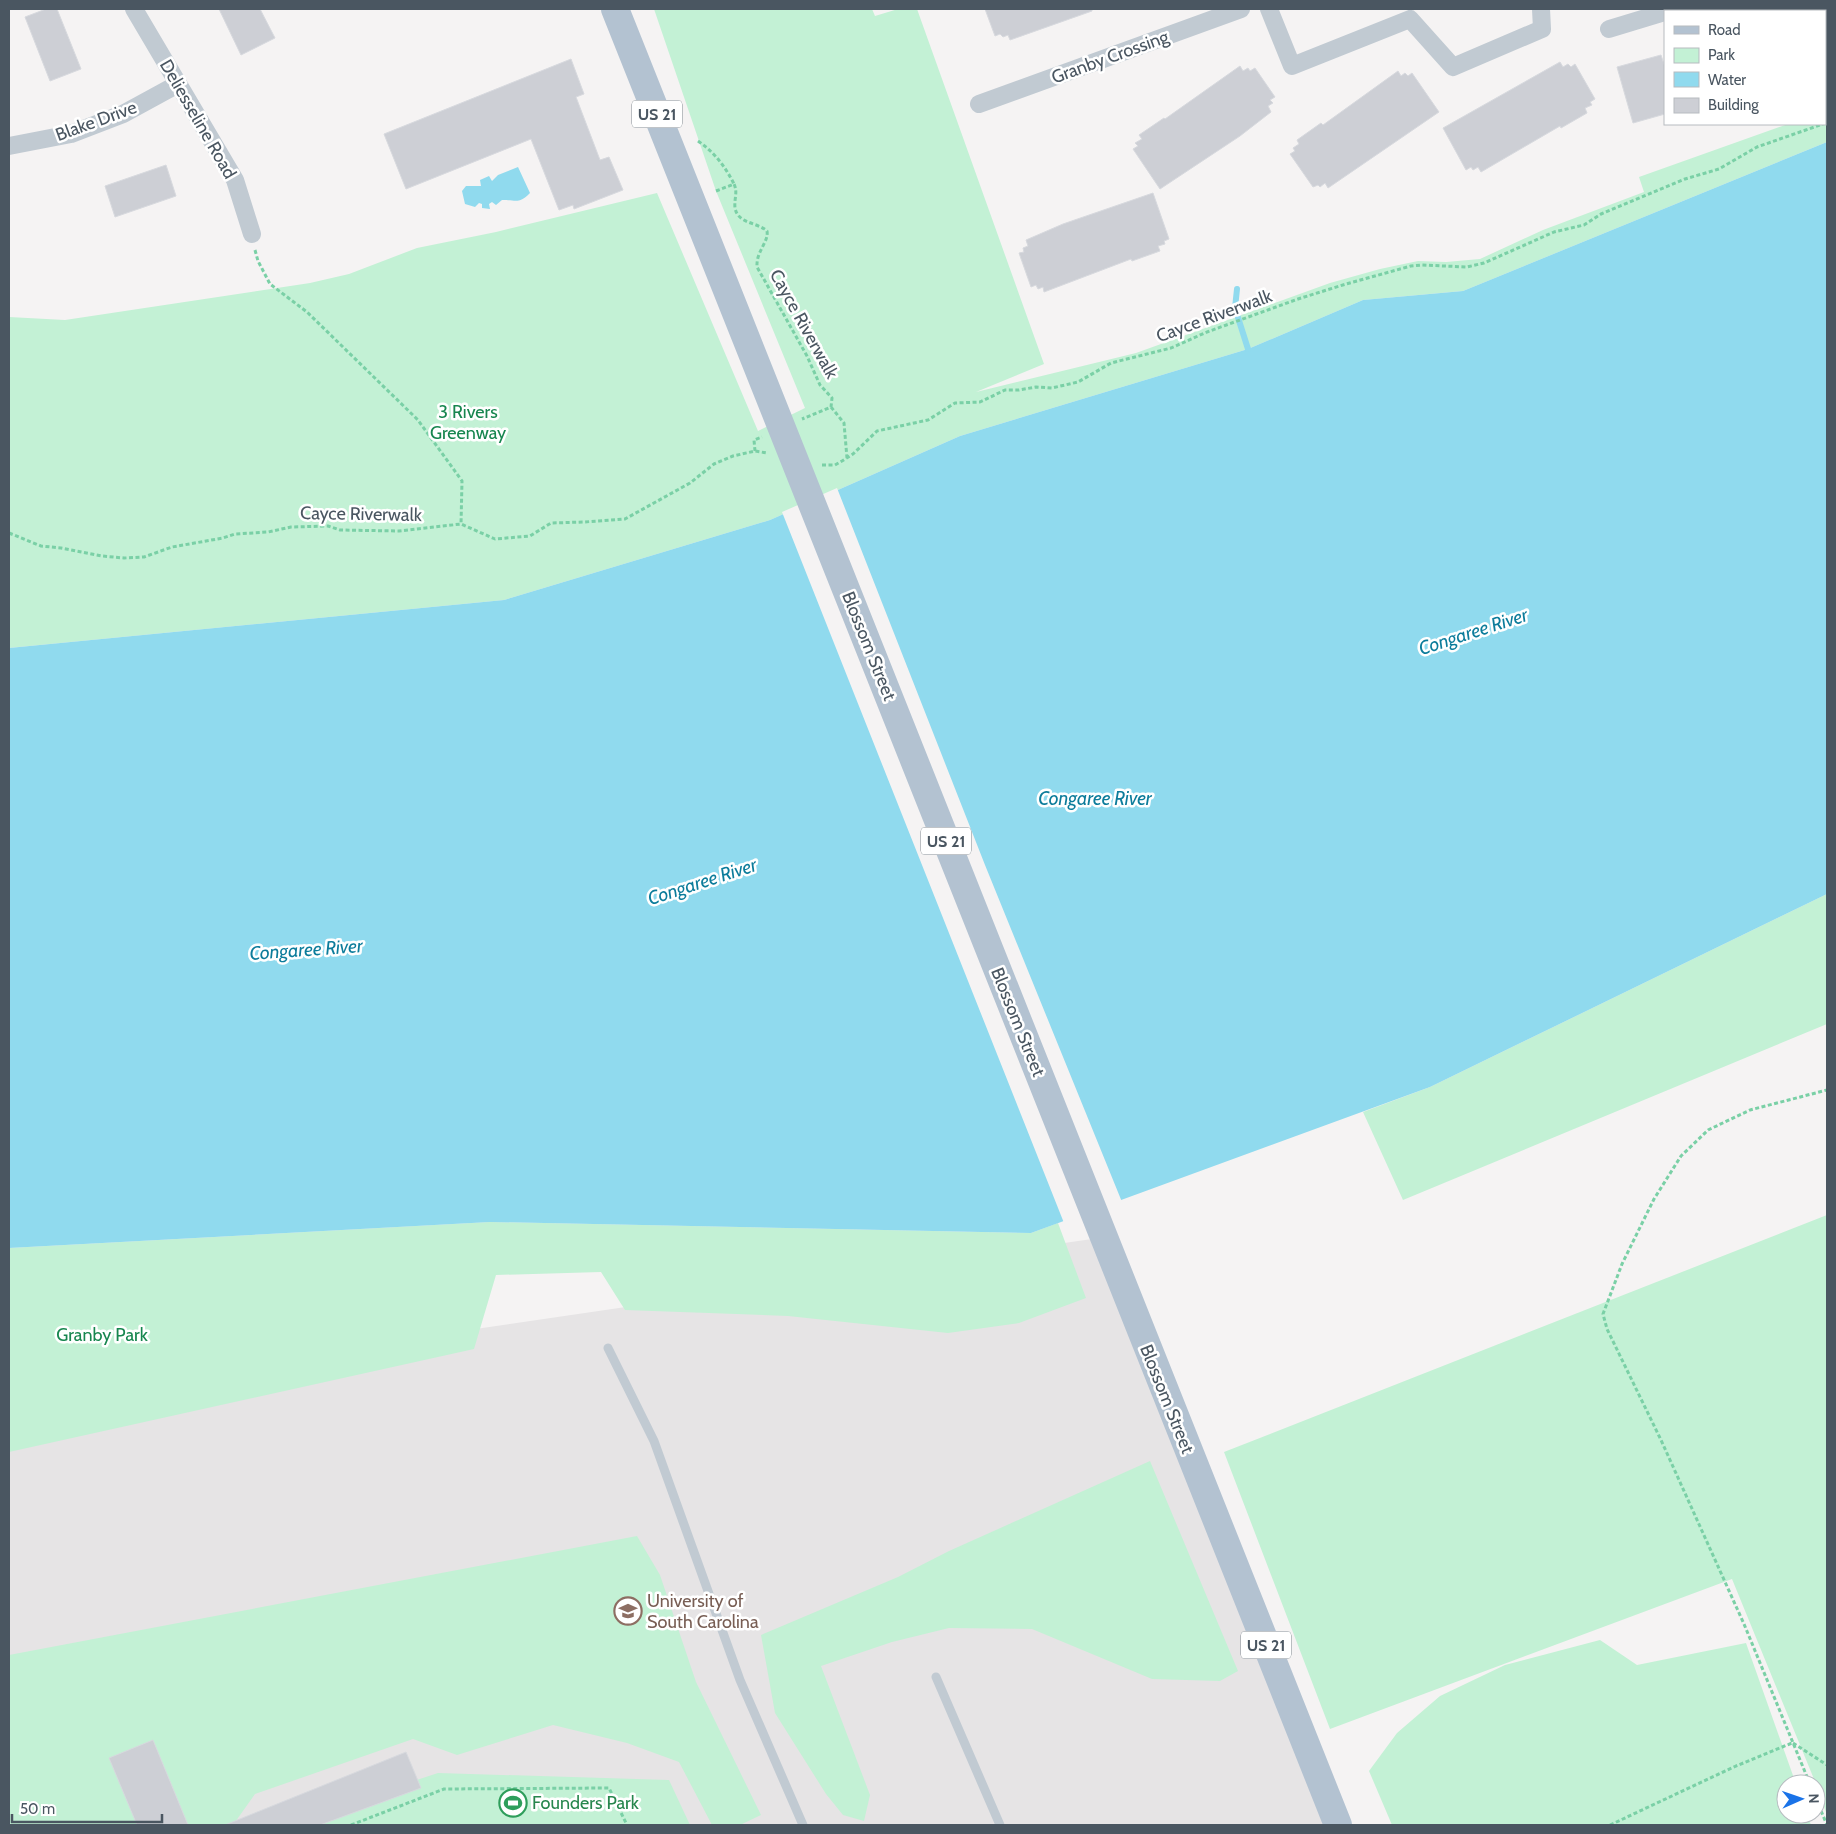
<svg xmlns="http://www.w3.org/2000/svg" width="1836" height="1834" viewBox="0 0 1836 1834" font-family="Cabin,sans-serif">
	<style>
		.education { fill: #e6e4e5 }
		.green { fill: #c3f1d5 }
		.water { fill: #90daee }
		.pier { fill: #f5f3f3 }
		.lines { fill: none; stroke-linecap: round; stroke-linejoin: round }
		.stream { stroke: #90daee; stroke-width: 6 }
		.building { fill: #cdcfd5; stroke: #d7d9de }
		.path { stroke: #7ad0a6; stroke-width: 3; stroke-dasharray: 4 2.5; stroke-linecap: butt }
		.service { stroke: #c1cad2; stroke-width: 9 }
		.minor { stroke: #c1cad2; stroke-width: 18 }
		.primary { stroke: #b3c2d1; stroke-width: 28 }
		.labels { text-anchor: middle; stroke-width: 5; stroke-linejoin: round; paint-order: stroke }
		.shield { fill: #fff; stroke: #808990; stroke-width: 1 }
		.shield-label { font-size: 16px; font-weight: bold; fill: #4a5661 }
		.street-label { font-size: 18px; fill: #4a5661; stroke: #fff }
		.park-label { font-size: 18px; fill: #17864f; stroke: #fff }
		.education-label { font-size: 18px; fill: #785e54; stroke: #fff; text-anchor: start }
		.leisure-label { font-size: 18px; fill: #27864d; stroke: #fff; text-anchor: start }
		.water-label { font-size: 19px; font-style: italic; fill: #0c7c9b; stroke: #fff }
	</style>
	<rect width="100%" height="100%" fill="#f5f3f3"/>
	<path class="education" d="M1092,1239L1337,1825H9V1397Z"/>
	<path class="green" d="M654,9H872L875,16L898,9H917L1044,364L976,392L1136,353L1330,283L1380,269L1418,261L1446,262L1480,259L1543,230L1644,192L1639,177L1788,124H1825V110L1827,109V142L1463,291L1363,300L1248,349L960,436L770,520L504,600L9,648V317L65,320L310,283L349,274L417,248L496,232L657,193L758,431L805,408L716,191Z
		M1827,894V1024L1403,1200L1363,1112L1430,1087Z
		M1827,1215V1815L1816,1784L1732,1579L1330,1729L1224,1452Z
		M490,1222L1031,1233L1058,1223L1086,1298L1019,1323L948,1333L788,1316L625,1310L601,1272L496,1275L474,1349L9,1452V1248Z
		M1150,1461L1238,1671L1220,1681L1152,1679L1032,1629L949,1628L892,1642L821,1666L870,1795L864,1821L843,1815L826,1794L775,1713L761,1635L898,1577L949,1551Z
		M637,1536L660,1575L696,1682L761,1815L740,1825H712L679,1762L627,1743L553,1725L457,1755L413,1739L255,1794L233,1825H9V1655Z
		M1600,1640L1637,1665L1746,1643L1796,1784H1786V1814H1807L1811,1825H1392L1369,1771L1397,1733L1440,1696L1505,1665Z
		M438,1773L669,1780L690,1825H279Z"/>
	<path class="water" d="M1827,142V894L1430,1087L1031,1233L490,1222L9,1248V648L504,600L770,520L960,436L1248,349L1363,300L1463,291Z
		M518,167L530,193C519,204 517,200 502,200L496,205L492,202L489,204L490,209L482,208V204L479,203L475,207L465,204L462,191L466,186H481L480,180L489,176L492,181L498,175Z"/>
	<path class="pier" d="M837,488L985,865L1122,1202L1064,1223L782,512Z"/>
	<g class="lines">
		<path class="stream" d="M1237,289L1235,308L1248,349"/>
	</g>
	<path class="building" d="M46,9H57L81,69L50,81L25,17Z
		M219,9H260L275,38L241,55Z
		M985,9H1092V11L1010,40L1008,35L1003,37L1000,34L995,36Z
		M1661,55L1665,67V114L1633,123L1617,67Z
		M571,59L584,94L576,97L600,160L609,157L623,190L574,209L573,205L559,210L531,139L406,189L384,134Z
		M1560,62L1563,67L1568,64L1571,67L1575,64L1595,99L1590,102L1592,105L1585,108L1587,113L1561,128L1560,126L1481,172L1478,167L1473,170L1471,167L1466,170L1443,128Z
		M1240,66L1243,71L1248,68L1250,71L1255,68L1275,97L1270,100L1273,103L1268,106L1271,112L1240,136L1160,189L1133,149L1138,146L1135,143L1142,139L1139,135L1164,118L1165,119Z
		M1398,71L1401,76L1405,73L1408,76L1412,73L1439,112L1328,188L1325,183L1320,187L1318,185L1313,187L1290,154L1295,151L1293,148L1299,144L1297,140L1321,123L1323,125Z
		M166,165L176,196L115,217L105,186Z
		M1153,193L1169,239L1164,241L1165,244L1158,246L1160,251L1132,261L1131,259L1044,292L1043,287L1038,289L1036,285L1031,287L1019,253L1024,252L1023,248L1028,246L1026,240L1063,224Z
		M153,1740L188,1825H137L109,1758Z
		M406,1752L421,1788L320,1825H225Z"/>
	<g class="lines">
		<path class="path" d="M698,141C714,152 725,166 734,184
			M716,191L734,184C738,193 734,198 735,208C738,224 757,222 767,231C769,242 756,251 757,267L807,356L820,385L832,398L831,407L802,419
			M255,250L258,261L270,284L307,312L418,420L462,481L461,524
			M831,407L844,423L847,458
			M755,451L754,440L762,437
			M822,465H835L842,461L853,454L877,431L928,420L955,403L980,402L1005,390H1019L1036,387L1052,388L1078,382L1111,363L1171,348L1207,332L1298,299L1346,284L1411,266L1422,265L1467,267L1484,263L1554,232L1584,225L1601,214L1685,179L1719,169L1757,147L1823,124
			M9,533L41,546L61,548L102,556L124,558L144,557L172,547L223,538L235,534L268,532L291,527L328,526L340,530L399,531L461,524L495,539L530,536L551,523L584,522L625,519L690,483L714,464L733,456L755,451L767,453
			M1793,1743L1827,1765
			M1810,1784L1744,1624L1661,1440L1607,1329L1603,1314L1622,1264L1654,1199L1681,1156L1708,1130L1750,1110L1827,1090
			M1816,1799L1827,1825
			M351,1825L444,1789L609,1788L627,1825
			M1610,1825L1736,1766L1792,1743"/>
		<path class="service" d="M608,1348L654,1441L740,1680L803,1825
			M936,1677L1000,1825"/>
		<path class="minor" d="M134,9L235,180L252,234
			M1269,9L1292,66L1410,19L1453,67L1542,29L1541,9
			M1609,29L1665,12
			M979,104L1241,9
			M9,146L71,134L123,114L178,84"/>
		<path class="primary" d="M615,9L1338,1825"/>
	</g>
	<defs>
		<g id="university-ring" transform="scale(1.4375)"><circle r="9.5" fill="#fff" stroke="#8d6e63" stroke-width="1.5"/><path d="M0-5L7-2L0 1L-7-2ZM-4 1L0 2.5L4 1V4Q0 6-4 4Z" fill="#8d6e63"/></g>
		<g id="stadium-ring" transform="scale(1.4375)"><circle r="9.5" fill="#fff" stroke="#2e9e5b" stroke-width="1.5"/><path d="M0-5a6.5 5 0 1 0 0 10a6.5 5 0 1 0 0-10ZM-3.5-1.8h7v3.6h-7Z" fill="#2e9e5b"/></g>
	</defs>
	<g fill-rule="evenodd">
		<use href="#university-ring" x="628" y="1611"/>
		<use href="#stadium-ring" x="513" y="1803"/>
	</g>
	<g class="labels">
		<g class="shield">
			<rect x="632" y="100.5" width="50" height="27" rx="4"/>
			<rect x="921" y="827.5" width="50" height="27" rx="4"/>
			<rect x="1241" y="1631.5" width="50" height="27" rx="4"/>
		</g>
		<g class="shield-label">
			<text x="657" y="120">US 21</text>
			<text x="946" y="847">US 21</text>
			<text x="1266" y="1651">US 21</text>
		</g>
		<g class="street-label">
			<text transform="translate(1110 57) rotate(-20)" y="6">Granby Crossing</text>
			<text transform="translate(198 119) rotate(60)" y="6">Deliesseline Road</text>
			<text transform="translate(96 121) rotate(-20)" y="6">Blake Drive</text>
			<text transform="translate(1214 316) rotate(-20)" y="6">Cayce Riverwalk</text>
			<text transform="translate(804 324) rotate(61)" y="6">Cayce Riverwalk</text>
			<text transform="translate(361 514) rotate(1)" y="6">Cayce Riverwalk</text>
			<text transform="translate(869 646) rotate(68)" y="6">Blossom Street</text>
			<text transform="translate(1018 1022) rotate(68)" y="6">Blossom Street</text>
			<text transform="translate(1167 1399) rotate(68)" y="6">Blossom Street</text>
		</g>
		<g class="park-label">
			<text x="468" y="418">3 Rivers<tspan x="468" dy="21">Greenway</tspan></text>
			<text x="102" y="1341">Granby Park</text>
		</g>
		<g class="education-label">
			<text x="647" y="1607">University of<tspan x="647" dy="21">South Carolina</tspan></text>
		</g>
		<g class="leisure-label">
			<text x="532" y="1809">Founders Park</text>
		</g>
		<g class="water-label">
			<text transform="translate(1473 631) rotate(-18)" y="7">Congaree River</text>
			<text x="1095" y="805">Congaree River</text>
			<text transform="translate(702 881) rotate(-18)" y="7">Congaree River</text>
			<text transform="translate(306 949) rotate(-4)" y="7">Congaree River</text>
		</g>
	</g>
	<rect width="1836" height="1834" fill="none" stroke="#4a5661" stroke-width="20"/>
	<rect x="1664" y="10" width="162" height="115" fill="#ffffff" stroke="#b7bbc0"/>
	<rect x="1674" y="26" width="25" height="8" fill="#b3c2d1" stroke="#b7bbc0"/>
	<text x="1708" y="35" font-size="15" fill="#4a5661">Road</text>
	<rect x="1674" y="48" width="25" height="15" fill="#c3f1d5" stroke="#b7bbc0"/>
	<text x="1708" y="60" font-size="15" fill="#4a5661">Park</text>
	<rect x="1674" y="72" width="25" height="15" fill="#90daee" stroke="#b7bbc0"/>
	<text x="1708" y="85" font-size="15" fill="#4a5661">Water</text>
	<rect x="1674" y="98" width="25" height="15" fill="#cdcfd5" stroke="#b7bbc0"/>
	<text x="1708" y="110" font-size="15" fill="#4a5661">Building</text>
	<g transform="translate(1801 1799) rotate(88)"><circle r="24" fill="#ffffff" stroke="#b7bbc0"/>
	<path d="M0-4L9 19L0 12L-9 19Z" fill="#1a73e8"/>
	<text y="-8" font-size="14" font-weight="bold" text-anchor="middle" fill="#4a5661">N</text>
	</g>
	<path d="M12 1814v8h150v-8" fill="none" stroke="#4a5661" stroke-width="2.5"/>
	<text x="20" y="1814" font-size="15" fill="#4a5661" stroke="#ffffff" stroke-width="4" paint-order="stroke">50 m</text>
</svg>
